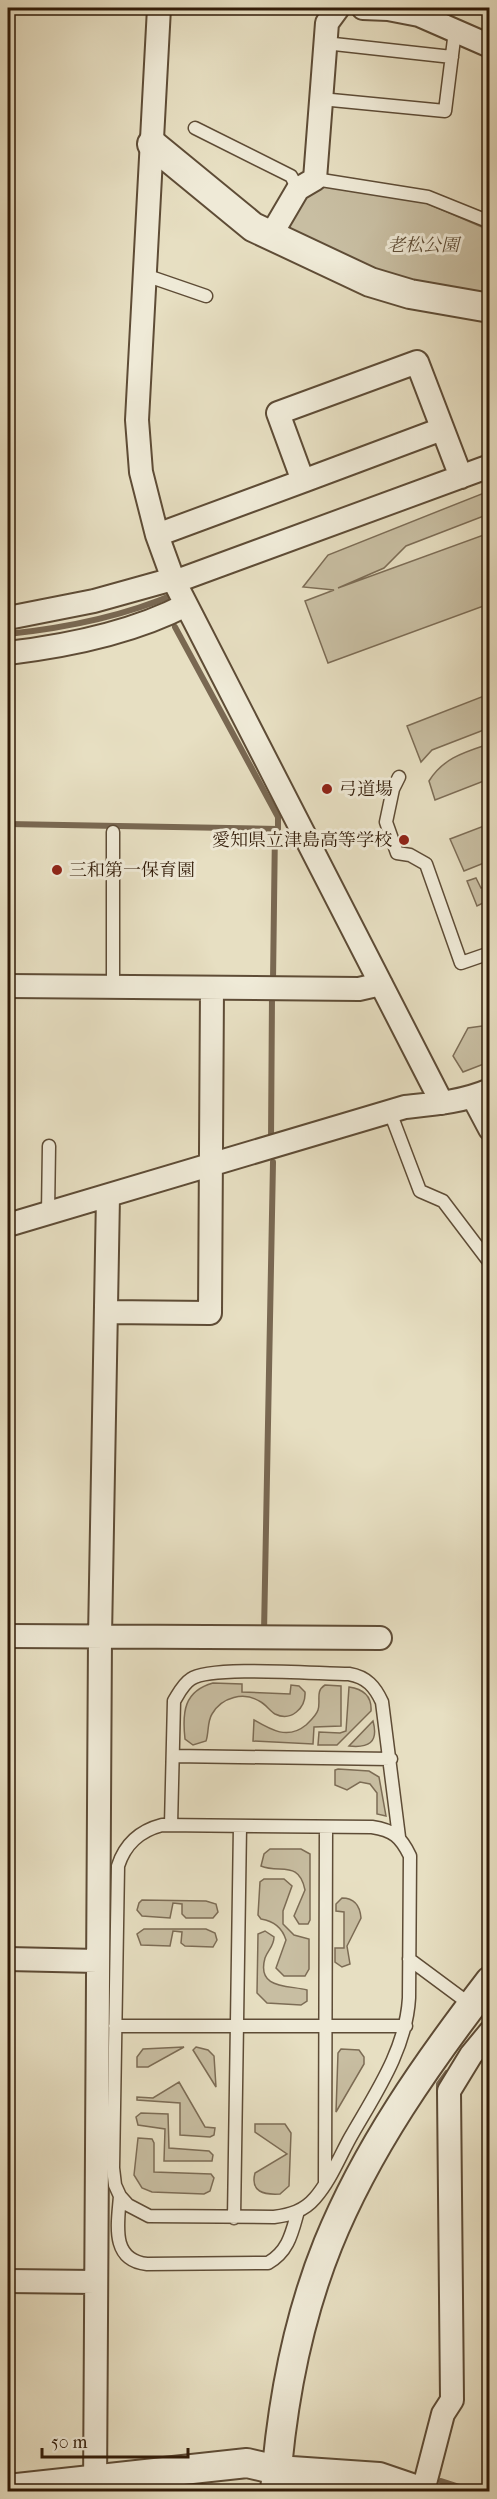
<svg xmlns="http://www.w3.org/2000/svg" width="497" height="2499" viewBox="0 0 497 2499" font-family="'IM FELL French Canon','Noto Serif JP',serif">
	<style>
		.green { fill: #c8bea2; stroke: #7c6c55; stroke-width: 1.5 }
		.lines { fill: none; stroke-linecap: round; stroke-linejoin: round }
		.stream { stroke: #796852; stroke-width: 6 }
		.service-casing { stroke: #5e4c36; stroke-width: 15 }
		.minor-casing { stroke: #5e4c36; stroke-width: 26 }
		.tertiary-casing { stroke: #5e4c36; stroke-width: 32 }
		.service { stroke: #efead7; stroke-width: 12 }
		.minor { stroke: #efead7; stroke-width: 22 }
		.tertiary { stroke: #efead7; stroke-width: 28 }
		.poi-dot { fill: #8f2418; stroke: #efead7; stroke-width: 2 }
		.labels { text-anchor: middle; stroke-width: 6; stroke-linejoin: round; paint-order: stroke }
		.park-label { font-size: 18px; font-style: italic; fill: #5e4c36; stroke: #efead7 }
		.poi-label { font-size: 18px; fill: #311b08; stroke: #efead7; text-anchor: start }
	</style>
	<rect width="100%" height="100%" fill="#e7dfc2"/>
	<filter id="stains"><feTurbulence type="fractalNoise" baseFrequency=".00333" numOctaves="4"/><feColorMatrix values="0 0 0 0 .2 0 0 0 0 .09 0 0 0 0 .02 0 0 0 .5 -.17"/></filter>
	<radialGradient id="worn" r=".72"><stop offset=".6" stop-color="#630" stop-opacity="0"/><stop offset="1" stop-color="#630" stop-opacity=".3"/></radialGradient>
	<path class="green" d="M314,185L424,202L489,230V299L411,284L286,232L288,216Z
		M489,491V514L406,546L384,568L338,588L489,533V604L328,663L305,601L334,590L303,587L328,555Z
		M489,694V728L432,750L421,762L407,726Z
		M489,744V779L435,800L429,781C443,758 465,752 489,744Z
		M489,824V861L464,871L450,839Z
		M476,878L481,888L490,884L489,900L477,906L467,881Z
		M489,1025V1062L463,1072L453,1056L468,1028Z
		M213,1683L242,1684V1692L290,1694L291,1685L299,1686L305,1692C306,1708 291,1722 275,1714C270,1711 266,1705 261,1702C244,1691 222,1697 212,1714C207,1722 209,1733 206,1741L193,1745L185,1739C182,1712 184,1691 213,1683Z
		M325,1685L341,1686V1726L314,1727L313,1744L253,1741L254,1720C271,1730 288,1740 306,1725C310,1721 316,1716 318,1710C321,1701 315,1691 325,1685Z
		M349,1687C363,1689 372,1696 371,1711L337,1745H318L319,1732L340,1733L346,1731Z
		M373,1721C379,1743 368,1748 349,1746Z
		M338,1769L369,1771L379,1777L386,1816L377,1814V1793L370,1784L360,1782L347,1790L335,1785V1770Z
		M270,1849H301L310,1854V1920L308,1924H299L294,1916L305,1890C299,1860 280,1874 261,1866L264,1854Z
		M264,1879H284L292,1886L283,1911V1924L294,1935L309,1939V1969L305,1976H284L276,1968L286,1940C282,1927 274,1921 261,1919L258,1915L260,1882Z
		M342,1898C354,1898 360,1906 361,1918L347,1946L350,1964L342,1967L335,1962V1948H344V1912L336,1911V1904Z
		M142,1900L206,1901L216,1904L218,1912L213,1918H186L182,1914V1904L173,1903L170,1918L142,1916L137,1910L139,1903Z
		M144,1929H206L215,1933L217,1940L213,1947L185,1946L181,1943L182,1932L173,1931L170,1946L141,1945L137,1934Z
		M265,1931L274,1937C274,1946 268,1950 265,1958C256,1990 290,1985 307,1990V2001L301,2005L267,2003L257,1993L258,1934Z
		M184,2047L148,2067H137V2057L143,2049Z
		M196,2047L208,2050L214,2056L216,2087L193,2050Z
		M341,2049L359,2050L364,2057V2064L336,2112L338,2053Z
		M179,2082L205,2127L215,2128L214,2135L210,2137L180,2135V2103L137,2100V2097L153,2098Z
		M141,2113L168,2114L169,2148L209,2151L213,2155L212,2161H164L165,2129L138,2125L136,2117Z
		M255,2124H285L291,2133L289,2186L280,2194C264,2195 250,2192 255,2173L287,2154L255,2132Z
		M138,2138L152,2139L154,2143V2172L211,2174L214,2178L210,2191L204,2194L152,2192L142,2188L134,2175Z"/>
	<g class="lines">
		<path class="stream" d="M8,634C65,628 122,617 175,594
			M8,824L278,829V817L175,627
			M273,981L275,829
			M271,1140L272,996
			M264,1633L273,1162
			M439,2093V2084L447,2073
			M441,2481L475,2492"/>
		<g class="service-casing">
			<path id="service" d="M325,43L452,57
				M321,99L445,111L455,31
				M195,128L291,176L298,189
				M315,179L428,197L490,222
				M145,275L206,296
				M399,777L393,789L386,822L397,853L410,855L426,864L461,963L490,953
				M113,987V832
				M390,1112L420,1191L443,1201L490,1263
				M48,1213L49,1146
				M173,1756L391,1759
				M162,1825L372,1827C393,1830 401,1837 410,1856L409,1998C406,2050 375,2094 350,2138C339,2158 330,2181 315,2198C304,2211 290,2215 274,2217L149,2216L128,2205L120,2196L115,2185L113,2168L118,1866C125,1844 139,1831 162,1825Z
				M171,1825L174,1701C179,1693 183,1684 191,1679C210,1665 320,1674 349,1674C367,1677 375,1687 382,1702L399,1837
				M409,1959L471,2005
				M115,2026H406
				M325,2182L326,1827
				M120,2196C118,2223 110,2260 147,2264L268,2263C289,2251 292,2232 298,2211
				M234,2218L240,1826"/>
		</g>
		<g class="minor-casing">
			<path id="minor" d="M159,8L137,420L141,472L157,535L173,579L442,1103
				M363,8L388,9L419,15L490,46
				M271,235L298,189L315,179L327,23L338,8
				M303,481L442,429
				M157,535L303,481L278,413L417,362L461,477
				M174,582L490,466
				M8,618L94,601L173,579
				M8,653C67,646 132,633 186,605
				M8,986L359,989L381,984
				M473,1097L490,1129
				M8,1225L405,1107C434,1104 462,1102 490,1090
				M106,1312L210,1313L212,988
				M8,1636L380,1638
				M8,1959L97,1961
				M8,2281L95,2282
				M423,2491L443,2414L452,2400L449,2091L471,2055L490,2032
				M95,2492L100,1637L108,1196"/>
		</g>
		<g class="tertiary-casing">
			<path id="tertiary" d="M152,144L253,227L370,282L410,294L490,308
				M8,2489L247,2463L277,2470L379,2477L423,2492
				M275,2492C281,2408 297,2321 328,2244C367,2148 427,2063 490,1981"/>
		</g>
		<use href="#service" class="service"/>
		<use href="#minor" class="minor"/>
		<use href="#tertiary" class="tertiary"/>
	</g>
	<g class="poi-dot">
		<circle cx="327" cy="789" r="6"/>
		<circle cx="404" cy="840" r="6"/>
		<circle cx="57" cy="870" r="6"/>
	</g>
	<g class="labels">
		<g class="park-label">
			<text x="423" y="251">老松公園</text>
		</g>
		<g class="poi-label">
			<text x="339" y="795">弓道場</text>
			<text x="392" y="846" text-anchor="end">愛知県立津島高等学校</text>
			<text x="69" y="876">三和第一保育園</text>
		</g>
	</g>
	<rect width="497" height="2499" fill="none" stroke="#e7dfc2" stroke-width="30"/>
	<rect x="9" y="9" width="479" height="2481" fill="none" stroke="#311b08" stroke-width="3"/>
	<rect x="15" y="15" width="467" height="2469" fill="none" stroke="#311b08" stroke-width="1.5"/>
	<path d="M42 2448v9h146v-9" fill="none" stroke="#311b08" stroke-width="3"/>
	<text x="51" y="2448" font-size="18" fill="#311b08" stroke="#efead7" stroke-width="4.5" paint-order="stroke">50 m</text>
	<rect width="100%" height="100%" filter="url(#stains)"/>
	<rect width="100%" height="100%" fill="url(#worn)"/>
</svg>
